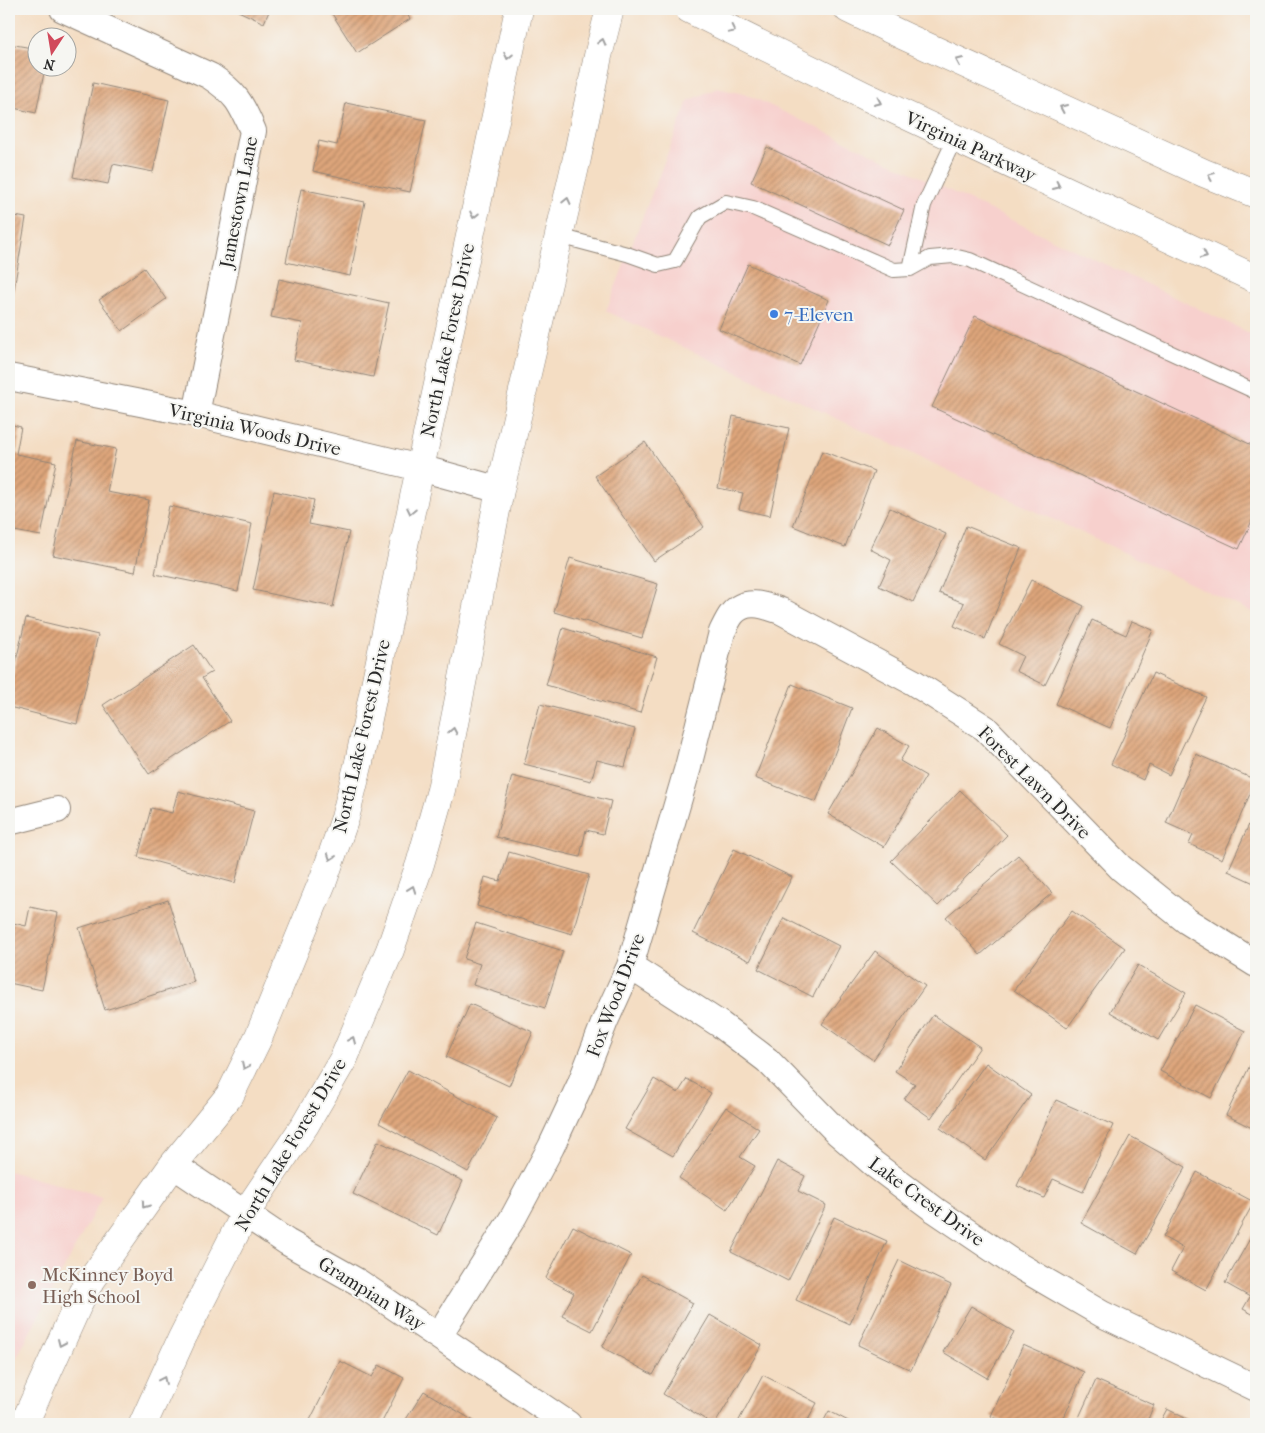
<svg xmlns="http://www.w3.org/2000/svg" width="1265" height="1433" viewBox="0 0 1265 1433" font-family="'IM FELL French Canon',serif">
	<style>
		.built { fill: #f7d0cd }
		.building { fill: url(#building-hatch) }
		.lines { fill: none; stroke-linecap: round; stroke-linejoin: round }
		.service-casing { stroke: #908477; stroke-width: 16 }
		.minor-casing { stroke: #908477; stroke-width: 28 }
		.secondary-casing { stroke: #908477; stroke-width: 29 }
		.service { stroke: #fff; stroke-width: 14 }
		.minor { stroke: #fff; stroke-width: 26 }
		.secondary { stroke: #fff; stroke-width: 28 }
		.oneway { stroke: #a0a0a0 }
		.shop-dot { fill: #3f7fe0; stroke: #f6f6f2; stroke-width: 2 }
		.education-dot { fill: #8d6e63; stroke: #f6f6f2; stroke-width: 2 }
		.labels { text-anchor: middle; stroke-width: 4; stroke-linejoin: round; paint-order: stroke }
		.street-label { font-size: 19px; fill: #2b2b2b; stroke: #f6f6f2 }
		.shop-label { font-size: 19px; fill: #366cbe; stroke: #f6f6f2; text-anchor: start }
		.education-label { font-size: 19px; fill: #785e54; stroke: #f6f6f2; text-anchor: start }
	</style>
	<defs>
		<pattern id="building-hatch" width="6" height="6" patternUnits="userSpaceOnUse" patternTransform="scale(1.25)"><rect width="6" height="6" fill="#dea67b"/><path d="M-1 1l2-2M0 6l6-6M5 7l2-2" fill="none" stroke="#b48765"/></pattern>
	</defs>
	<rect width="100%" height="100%" fill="#f6f6f2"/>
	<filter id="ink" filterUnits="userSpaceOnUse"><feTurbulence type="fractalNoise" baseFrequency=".02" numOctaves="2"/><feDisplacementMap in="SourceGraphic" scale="10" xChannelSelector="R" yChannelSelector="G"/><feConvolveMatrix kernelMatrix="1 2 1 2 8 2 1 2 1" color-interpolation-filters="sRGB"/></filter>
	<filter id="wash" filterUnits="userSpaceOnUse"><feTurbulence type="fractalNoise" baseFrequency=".0096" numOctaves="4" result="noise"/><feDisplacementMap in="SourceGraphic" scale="20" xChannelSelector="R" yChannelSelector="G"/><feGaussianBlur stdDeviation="1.12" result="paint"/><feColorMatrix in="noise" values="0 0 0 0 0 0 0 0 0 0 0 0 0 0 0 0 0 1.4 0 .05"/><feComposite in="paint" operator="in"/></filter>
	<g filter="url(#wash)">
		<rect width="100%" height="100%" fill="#f4ddc3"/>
		<path class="built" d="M717,88L748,95L1256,336V614L606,311L688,101Z
			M9,1171L102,1197L9,1372Z"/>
		<g id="blocks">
			<path class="building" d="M234,9H270L264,23Z
				M329,9H404L410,19L357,53Z
				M9,44L38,49V68H45L36,113L9,107Z
				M93,83L169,100L153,172L113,164L108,184L73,177Z
				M346,103L426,120L410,192L313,171L319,141L337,145Z
				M767,147L904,210L888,245L751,182Z
				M301,189L365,202L350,276L286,262Z
				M9,215L26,218L11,306L9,305Z
				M748,264L829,300L800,365L719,329Z
				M144,268L166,299L122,331L99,300Z
				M279,279L389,303L373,377L294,360L302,323L271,317Z
				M975,316L1256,447V512L1239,549L932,407Z
				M733,416L789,428L770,516L739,509L743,493L718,488Z
				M9,424L21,427L16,454L56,462L41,536L9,530Z
				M77,441L116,449L107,492L149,500L135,572L53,555Z
				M645,442L704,527L654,561L595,476Z
				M822,451L874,471L845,547L793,526Z
				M274,491L314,500L309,524L349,532L333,607L253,590Z
				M169,506L252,524L238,591L155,574Z
				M890,508L946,534L913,602L879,586L891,560L870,549Z
				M966,526L1021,548L985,639L954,626L964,603L939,593Z
				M570,558L658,584L642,638L554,612Z
				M1031,580L1084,606L1045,685L1016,671L1023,656L999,644Z
				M26,618L98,635L77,724L9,707V691Z
				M1092,620L1126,635L1132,621L1153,630L1110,728L1056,704Z
				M563,628L657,657L640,713L546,685Z
				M194,645L212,672L202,678L230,721L149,774L103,705Z
				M1153,673L1206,697L1169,775L1149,765L1143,780L1111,764Z
				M792,684L852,708L816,802L755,778Z
				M540,704L635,729L625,767L597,760L591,781L524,764Z
				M878,728L909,746L900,761L926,776L884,847L828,814Z
				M1196,754L1256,780L1222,859L1189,844L1193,835L1166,823Z
				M512,776L611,801L603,834L586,830L580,857L496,837Z
				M960,790L1007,835L938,906L891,861Z
				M178,791L254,811L235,883L138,857L151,808L172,813Z
				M1256,809V884L1228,871Z
				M734,849L792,877L750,961L693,933Z
				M509,852L589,875L572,934L477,906L485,877L500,881Z
				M1018,855L1052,893L980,955L946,917Z
				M168,900L194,982L105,1010L79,928Z
				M30,907L58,913L42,990L9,983V922L26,926Z
				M1072,911L1125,948L1067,1028L1014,990Z
				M784,918L839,946L813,997L758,969Z
				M476,923L563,951L545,1008L473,985L480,964L464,959Z
				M875,951L925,986L873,1060L822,1024Z
				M1138,965L1186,993L1158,1040L1110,1012Z
				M470,1004L533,1032L509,1086L446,1057Z
				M1195,1005L1245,1031L1211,1098L1160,1071Z
				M933,1015L980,1047L931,1118L904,1099L915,1084L895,1071Z
				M1256,1053V1130L1226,1115Z
				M986,1063L1031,1095L985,1160L940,1128Z
				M408,1070L497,1118L468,1172L379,1123Z
				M654,1079L678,1093L687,1079L711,1093L673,1156L625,1129Z
				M1056,1100L1113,1125L1083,1192L1053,1179L1044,1198L1017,1186Z
				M726,1107L759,1129L740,1157L755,1166L727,1210L679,1178Z
				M1130,1136L1186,1167L1137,1254L1081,1223Z
				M378,1141L463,1181L438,1235L353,1194Z
				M777,1161L805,1176L798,1191L826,1205L788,1281L731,1252Z
				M1197,1172L1254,1202L1206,1290L1171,1271L1183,1248L1163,1237Z
				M834,1217L887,1241L850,1324L796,1300Z
				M573,1226L631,1255L592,1331L562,1316L574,1293L546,1278Z
				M1256,1228V1316L1243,1309L1250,1297L1225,1283Z
				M899,1260L951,1285L911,1370L858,1345Z
				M642,1275L693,1303L653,1375L602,1347Z
				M971,1306L1014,1332L987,1378L943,1352Z
				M710,1315L762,1345L715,1424H713L663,1394Z
				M1023,1345L1084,1372L1061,1424H1010L991,1416Z
				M340,1361L372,1377L379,1365L404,1378L381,1424H308Z
				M763,1375L817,1403L806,1424H737Z
				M1096,1380L1154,1405L1146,1424H1076Z
				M424,1391L479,1424H403Z
				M1167,1409L1197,1424H1159Z
				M829,1411L854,1424H822Z"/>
		</g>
	</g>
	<g filter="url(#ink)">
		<use href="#blocks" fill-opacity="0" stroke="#908477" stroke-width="1"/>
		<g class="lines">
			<g class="service-casing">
				<path id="service" d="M559,236L627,254L658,265L675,261L700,217L726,202L753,208L894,270L910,269L924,205L955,138
					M910,269L930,258L953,256L970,260L1256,392"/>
			</g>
			<g class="minor-casing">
				<path id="minor" d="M63,9L210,76C236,93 241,103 253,131L196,414
					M9,377L196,414L420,468L500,490
					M9,822L57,810
					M630,966L721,1025L767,1060L838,1133L875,1165L935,1210L1009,1260L1102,1314L1256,1388
					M173,1165L287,1242L358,1282L568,1424
					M439,1335L514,1216L551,1147L580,1085L605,1021L630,966L688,767L722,632C725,626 728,619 732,614C745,598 764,605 781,611L913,682L985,728L1121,868L1187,921L1256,964"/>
			</g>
			<g class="secondary-casing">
				<path id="secondary" d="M689,9L865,96L1256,279
					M848,9L904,36L1204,173L1256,194
					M24,1424L85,1289L173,1165L230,1095L259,1036L324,878L345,818L359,762L420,468L519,9
					M143,1424L182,1338L245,1214L305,1125L344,1058L390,950L420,864L441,790L500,490L577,158L598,56L610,9"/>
			</g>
			<use href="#service" class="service"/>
			<use href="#minor" class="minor"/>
			<use href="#secondary" class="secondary"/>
		</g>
		<defs><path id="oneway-chevron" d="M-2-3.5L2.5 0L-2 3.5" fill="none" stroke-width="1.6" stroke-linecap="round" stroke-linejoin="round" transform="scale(1.25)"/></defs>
		<g class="oneway">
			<use href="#oneway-chevron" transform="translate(732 30) rotate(26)"/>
			<use href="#oneway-chevron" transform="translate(602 42) rotate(-76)"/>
			<use href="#oneway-chevron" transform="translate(508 56) rotate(102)"/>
			<use href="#oneway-chevron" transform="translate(959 61) rotate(-156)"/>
			<use href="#oneway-chevron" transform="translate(878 102) rotate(25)"/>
			<use href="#oneway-chevron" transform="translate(1063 108) rotate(-156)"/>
			<use href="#oneway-chevron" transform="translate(1211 176) rotate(-157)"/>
			<use href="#oneway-chevron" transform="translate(1057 186) rotate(25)"/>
			<use href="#oneway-chevron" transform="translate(567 201) rotate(-77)"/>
			<use href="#oneway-chevron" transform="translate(474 215) rotate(102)"/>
			<use href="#oneway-chevron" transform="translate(1204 255) rotate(25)"/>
			<use href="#oneway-chevron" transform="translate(411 511) rotate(102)"/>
			<use href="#oneway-chevron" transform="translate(453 731) rotate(-79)"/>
			<use href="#oneway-chevron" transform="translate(331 857) rotate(109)"/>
			<use href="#oneway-chevron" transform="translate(412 889) rotate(-70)"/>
			<use href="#oneway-chevron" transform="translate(352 1040) rotate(-67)"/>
			<use href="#oneway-chevron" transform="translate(245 1066) rotate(116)"/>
			<use href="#oneway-chevron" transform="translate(145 1205) rotate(126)"/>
			<use href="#oneway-chevron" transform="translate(61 1343) rotate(114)"/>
			<use href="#oneway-chevron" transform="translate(163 1380) rotate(-65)"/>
		</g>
	</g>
	<circle class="shop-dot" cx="774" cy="314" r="5"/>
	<circle class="education-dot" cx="32" cy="1285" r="5"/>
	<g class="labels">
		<g class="street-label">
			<text transform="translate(971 146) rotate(25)" y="7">Virginia Parkway</text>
			<text transform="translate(238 202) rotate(-79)" y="7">Jamestown Lane</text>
			<text transform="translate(447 340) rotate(-78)" y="7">North Lake Forest Drive</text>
			<text transform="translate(255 429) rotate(13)" y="7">Virginia Woods Drive</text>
			<text transform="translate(361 736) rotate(-77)" y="7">North Lake Forest Drive</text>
			<text transform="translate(1035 782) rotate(45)" y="7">Forest Lawn Drive</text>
			<text transform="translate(615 995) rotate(-69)" y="7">Fox Wood Drive</text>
			<text transform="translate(290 1144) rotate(-59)" y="7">North Lake Forest Drive</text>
			<text transform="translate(927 1201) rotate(36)" y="7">Lake Crest Drive</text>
			<text transform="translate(372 1293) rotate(32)" y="7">Grampian Way</text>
		</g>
		<g class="shop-label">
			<text x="784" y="321">7-Eleven</text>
		</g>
		<g class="education-label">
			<text x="42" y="1281">McKinney Boyd<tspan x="42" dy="22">High School</tspan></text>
		</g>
	</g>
	<rect width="1265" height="1433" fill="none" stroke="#f6f6f2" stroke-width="30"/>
	<g transform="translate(52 52) rotate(192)"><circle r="24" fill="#f6f6f2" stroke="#a5a5a2"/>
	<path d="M0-4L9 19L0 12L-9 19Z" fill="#d1495b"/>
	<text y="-8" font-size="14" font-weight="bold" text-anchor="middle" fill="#2b2b2b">N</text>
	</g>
</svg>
